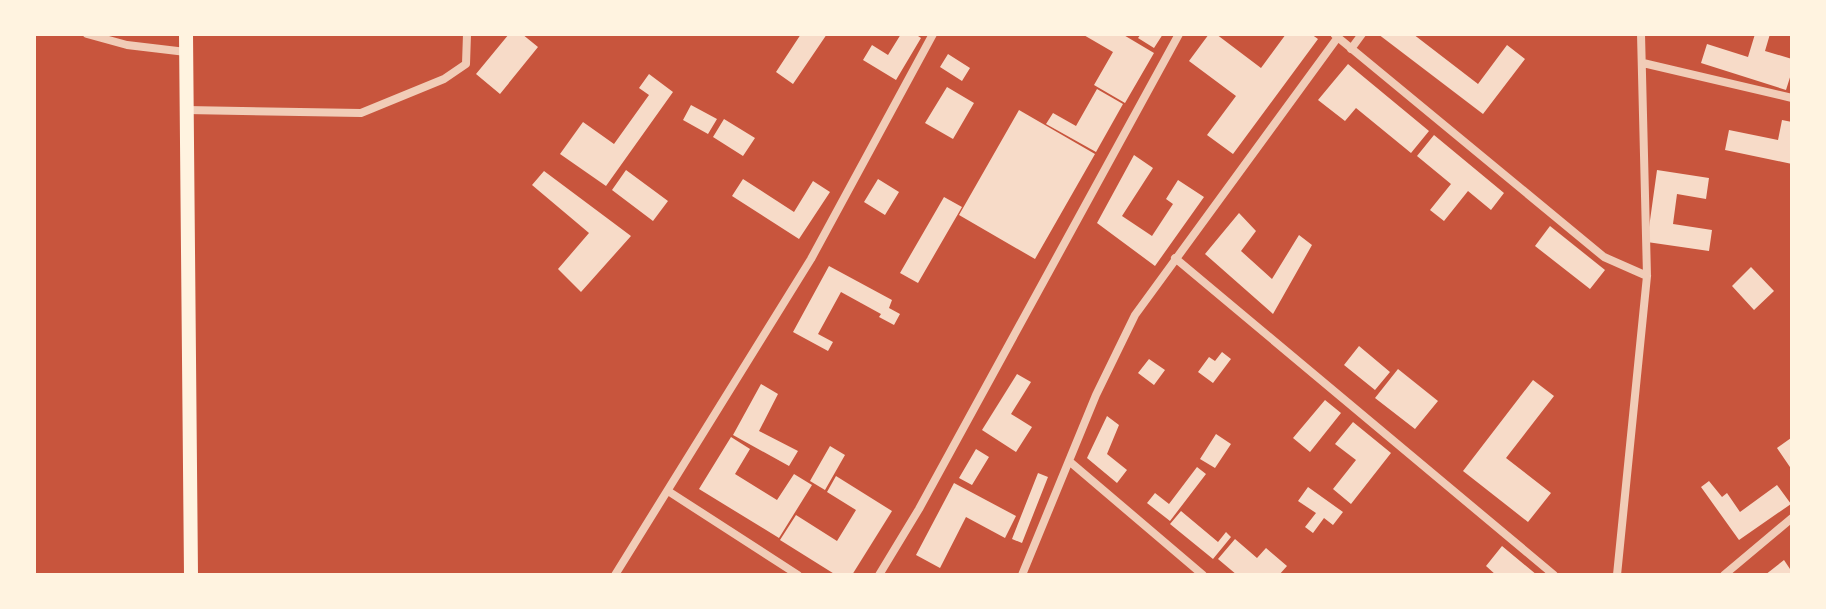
<svg xmlns="http://www.w3.org/2000/svg" width="1826" height="609" viewBox="0 0 1826 609" font-family="'Space Grotesk',sans-serif">
	<style>
		.building { fill: #f7dbc8 }
		.lines { fill: none; stroke-linecap: round; stroke-linejoin: round }
		.minor { stroke: #f1ccb7; stroke-width: 8 }
		.secondary { stroke: #fff3e0; stroke-width: 14 }
	</style>
	<rect width="100%" height="100%" fill="#c8553d"/>
	<path class="building" d="M509,34H522L538,47L500,94L476,74Z
		M801,34H827L793,84L776,72Z
		M901,34H915L921,38L896,80L863,60L872,45L888,55Z
		M1082,34H1122L1154,53L1125,103L1094,85L1113,52Z
		M1141,34H1163L1154,48L1138,38Z
		M1209,34H1216L1261,68L1286,34H1311L1318,39L1233,154L1207,135L1236,96L1189,61Z
		M1378,34H1413L1478,84L1507,45L1525,59L1483,114Z
		M1755,34H1770L1765,51L1792,59V71L1786,90L1701,63L1707,44L1748,57Z
		M948,54L970,68L962,81L940,67Z
		M1348,64L1429,131L1411,153L1356,108L1345,121L1318,100Z
		M649,74L673,92L606,186L560,154L583,122L614,144L649,95L639,88Z
		M947,87L974,103L953,139L925,123Z
		M1097,89L1123,104L1096,152L1046,124L1053,113L1076,126Z
		M691,105L717,119L708,134L683,120Z
		M1019,110L1095,154L1035,259L959,215Z
		M724,119L755,138L743,156L713,137Z
		M1782,120L1792,122V164L1725,150L1729,130L1778,140Z
		M1434,135L1504,193L1491,210L1468,191L1444,221L1430,210L1451,184L1417,156Z
		M1134,155L1153,168L1122,216L1152,236L1173,204L1166,199L1178,180L1204,197L1155,266L1097,223Z
		M626,170L668,201L653,221L612,190Z
		M1657,170L1709,178L1706,199L1677,194L1673,224L1712,230L1709,251L1647,242Z
		M544,171L631,236L581,292L558,269L589,233L532,185Z
		M743,179L794,212L813,181L830,192L799,239L732,196Z
		M878,179L899,192L885,215L864,202Z
		M944,197L962,207L918,283L900,273Z
		M1239,213L1256,231L1241,251L1272,279L1299,235L1312,245L1273,314L1205,254Z
		M1550,226L1605,270L1590,289L1535,246Z
		M829,266L892,300L889,308L900,314L894,325L879,317L881,314L841,292L818,334L833,342L828,351L793,332Z
		M1751,267L1774,291L1754,310L1732,286Z
		M1359,346L1390,372L1375,390L1344,365Z
		M1222,352L1231,359L1213,383L1198,372L1209,357L1215,361Z
		M1149,359L1165,370L1154,385L1138,373Z
		M1398,369L1438,401L1415,429L1375,398Z
		M1017,374L1031,382L1011,414L1032,427L1016,452L982,430Z
		M1533,380L1554,396L1506,458L1551,493L1528,522L1463,471Z
		M761,384L778,394L759,431L798,451L789,466L733,435Z
		M1325,400L1341,413L1310,452L1293,438Z
		M1107,416L1119,425L1107,454L1127,470L1117,483L1087,458Z
		M1353,422L1391,453L1351,504L1333,489L1356,460L1335,444Z
		M1216,434L1231,444L1215,468L1200,459Z
		M731,437L750,449L735,474L777,500L794,474L812,485L779,538L699,489Z
		M1791,438L1792,441V470L1777,448Z
		M830,446L845,455L825,490L810,481Z
		M976,449L989,457L972,485L959,478Z
		M1197,467L1206,474L1170,521L1147,503L1155,493L1169,504Z
		M1038,473L1048,477L1022,543L1012,539Z
		M836,476L892,511L852,575H836L780,540L796,515L837,541L856,510L827,492Z
		M1709,481L1722,497L1727,493L1740,512L1777,485L1791,504L1739,540L1701,487Z
		M954,483L1016,516L1005,538L966,517L940,568L916,555Z
		M1308,487L1343,512L1333,525L1324,518L1313,533L1305,527L1316,513L1298,501Z
		M1181,511L1218,542L1226,532L1231,537L1213,559L1170,524Z
		M1235,539L1257,558L1266,548L1287,566L1279,575H1237L1218,559Z
		M1502,546L1537,575H1496L1486,566Z
		M1784,560L1792,572L1788,575H1765Z"/>
	<g class="lines">
		<path class="minor" d="M87,34L127,45L186,52
			M1335,35L1604,257L1647,276
			M1351,49L1362,34
			M1643,63L1792,98
			M186,110L361,113L444,79L466,64L467,34
			M1175,258L1554,575
			M1069,461L1203,575
			M668,491L798,575
			M615,575L811,259L933,34
			M879,575L919,509L1179,34
			M1022,575L1096,395L1135,315L1338,37
			M1617,575L1647,276L1641,34
			M1724,575L1792,518"/>
		<path class="secondary" d="M186,34L191,575"/>
	</g>
	<rect width="1826" height="609" fill="none" stroke="#fff3e0" stroke-width="72"/>
</svg>
